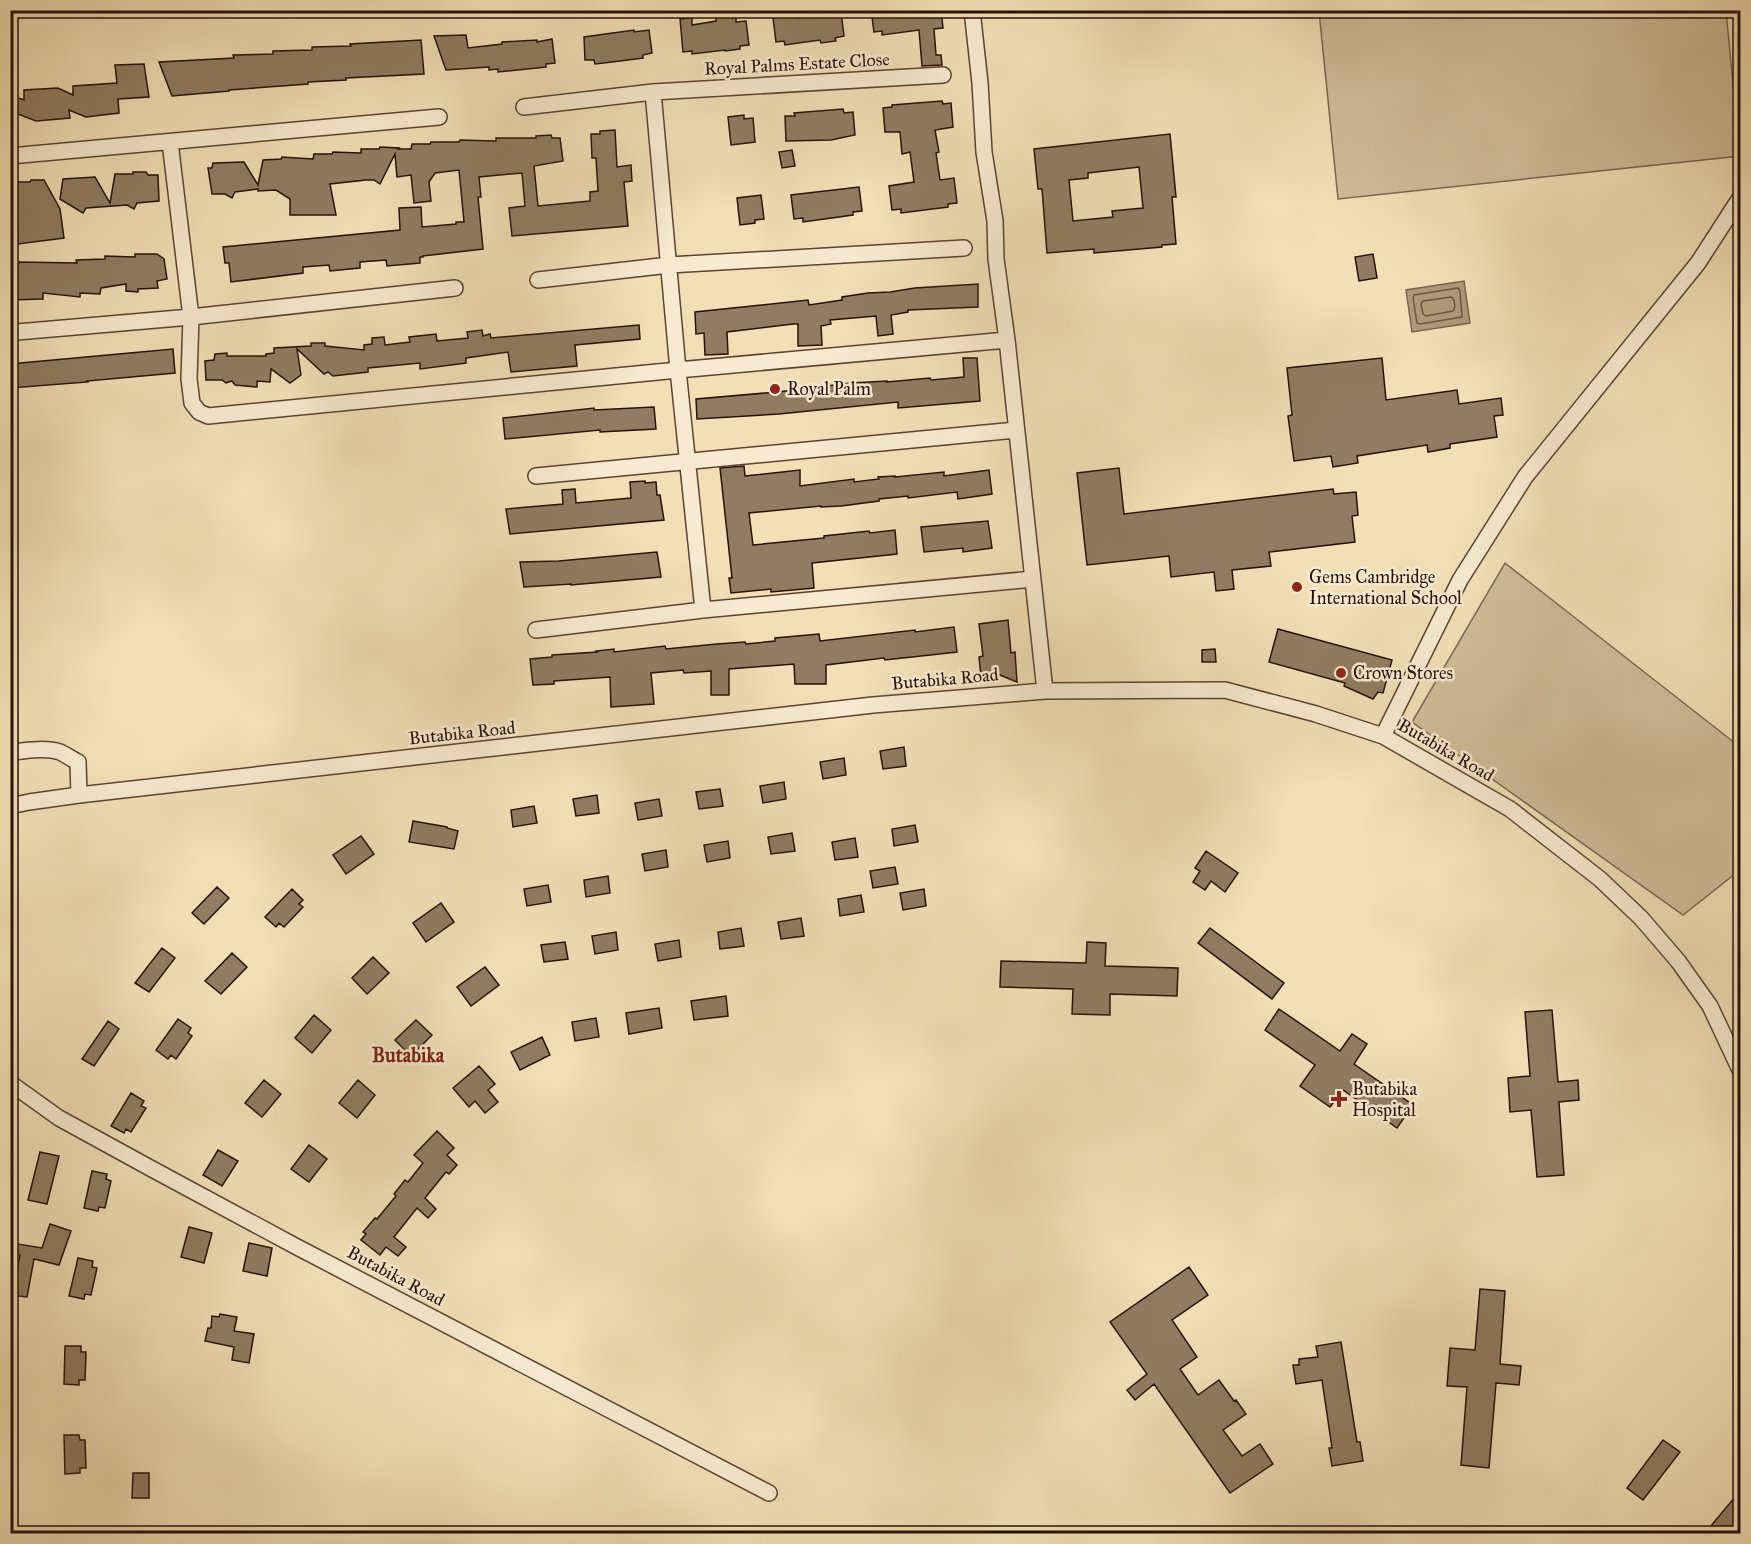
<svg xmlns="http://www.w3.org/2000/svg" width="1751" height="1544" viewBox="0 0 1751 1544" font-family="'IM FELL Great Primer',serif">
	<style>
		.green { fill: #cfbc98; stroke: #7a6650; stroke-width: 1.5 }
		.water { fill: #ad997a; stroke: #77634c; stroke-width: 1.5 }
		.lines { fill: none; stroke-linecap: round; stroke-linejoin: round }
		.shore { stroke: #6a5540; stroke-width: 1.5 }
		.building { fill: #907c62; stroke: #261107; stroke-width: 1.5; fill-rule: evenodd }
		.minor-casing { stroke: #594433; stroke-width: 18 }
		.minor { stroke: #f7ead0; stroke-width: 15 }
		.poi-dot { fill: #8f2418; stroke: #f7ead0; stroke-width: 2 }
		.labels { text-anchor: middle; stroke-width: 5; stroke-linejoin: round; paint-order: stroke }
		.street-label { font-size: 18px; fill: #261107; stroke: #f7ead0 }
		.poi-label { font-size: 18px; fill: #261107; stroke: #f7ead0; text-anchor: start }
		.neighbourhood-label { font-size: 20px; font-weight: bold; fill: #7a1f14; stroke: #f7ead0 }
	</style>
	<rect width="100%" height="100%" fill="#f2dfb6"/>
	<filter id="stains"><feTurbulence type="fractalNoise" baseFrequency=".00333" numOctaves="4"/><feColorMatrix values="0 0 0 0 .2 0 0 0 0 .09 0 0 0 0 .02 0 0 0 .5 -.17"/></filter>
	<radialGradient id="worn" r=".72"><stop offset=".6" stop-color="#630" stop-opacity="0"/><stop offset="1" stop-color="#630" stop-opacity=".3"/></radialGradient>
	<path class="green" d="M1319,11H1726L1740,156L1338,199Z
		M1505,563L1740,747V870L1683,915L1412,722Z"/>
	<path class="water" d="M1464,281L1470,323L1412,332L1406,290Z"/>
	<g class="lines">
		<path class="shore" d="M1458,288L1460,291L1462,317L1420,324L1417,323L1413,298L1414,295Z
			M1451,297C1455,299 1456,308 1453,311L1426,316L1423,314L1421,304L1423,301Z"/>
	</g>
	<path class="building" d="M716,10H736V22L746,21L749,45L740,46V49L725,51V50L692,54V51L683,52L680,19L692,18V25L716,21Z
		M871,10H941L943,28L934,29L936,55H941L942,65L922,66L919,30L882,35V31L874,32Z
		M841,12L844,36L835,38L836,41L821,43L820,40L785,45L784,41L776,42L773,18L797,15L798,18Z
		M634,30V32L649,30L652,53L643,55V58L612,62L595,64L594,60H585L584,37Z
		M466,35L468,48L502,44V42L537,40V42L552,39L555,63L546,64V67L498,72V69L489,70V67L446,70L434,36Z
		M421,40L424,74L346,78V80L308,82V84L229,90V91L172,96L159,62L234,58L233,55L273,54V51L312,50V47L351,46L350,44Z
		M144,64L149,97L118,99L119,113L86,117L69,110L70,118L36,121L10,111V95L24,100V90L58,88L73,95V86L117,83L115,65Z
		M942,101L943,104L951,103L953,127L935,130L939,152L936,153L940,180L954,178L957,203L948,204V207L901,213V209L892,210L889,186L914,182L910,152L902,154L900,132H885L883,108L892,107V105Z
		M843,109L844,113L853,112L855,135L831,140L786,141L785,116H795L794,113Z
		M744,115V119L753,118L755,142L731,145L728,117Z
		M615,130L617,167L631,165L632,181L624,182L628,226L512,236L509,208L525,206L522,173L479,177L481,197H478L483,249L423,256V257H420V263L387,266L386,260L360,262V268L330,271L329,265L303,267V273L231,282L229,263H225L223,247L400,230L399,208L421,207L422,227L456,224V222H464L459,170L435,173L429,182L431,201L414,203L411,175L397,177L395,154L380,184L374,180H366L330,184L336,215H290V199L276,190L258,191V189L235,192L232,198L225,194H212L208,168H212L213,163L244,162L258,185L263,160L281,159L282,157L313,159L314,154H332L333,152L361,153V149H379L380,147L399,148L398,149H411L412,144H430L431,142H459L460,140L496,141V138H536V136L551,135L552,138H560L563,161L534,166L538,206L590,201V192L598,191L596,158H592L591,134H600V131Z
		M1170,134L1176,197H1172L1176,244L1162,245V247L1094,253V249L1047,253L1042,189H1038L1034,149ZM1139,167L1143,208L1112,211L1113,217L1073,221L1069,180L1088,178V173Z
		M792,150L795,166L782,168L779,152Z
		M133,172H146L148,175H158L159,201L137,203L134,209L127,205L86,208L83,213L60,199L63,179L95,177L110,203L115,174H133Z
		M31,180H44L60,209L64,238L18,244L17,213H10V192L12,182H30Z
		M859,187L862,211L853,212V215L803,222V218L794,219L791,195Z
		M761,195L764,219L755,220V223L740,225L737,198Z
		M135,254H157L164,259L167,279L157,281L158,288L138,289V292L126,291V284L101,288L100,294L80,293V297L43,293V299L10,300V264L19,263V262L77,263L76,260L105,259V256L135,257Z
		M1373,254L1377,278L1359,281L1355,257Z
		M978,284V307L908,310V312L891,315L893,334L878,336L876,316L830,320L831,324L821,326L822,345L798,346V324H793L727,332L728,354L705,355L704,333L696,334L695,312L808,300L809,305L842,300V297L868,293L890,292L915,288Z
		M639,325L640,339L575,345L577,366L511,372L508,352L466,358V363L420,369V363L368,368V372L333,376L328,372L324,374L297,349L301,375L290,383L271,369L270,382L257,381V387L235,385L232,381L226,383L222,380H206L205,361L214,360L215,354L227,353V356H266V354L274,353V348L311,346V343H325V346L364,350V345L372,344V338L384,337L385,345L410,342L409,337L436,334L437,341L468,338L467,332L482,330L483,336L490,334L491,338Z
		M173,349L175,373L87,381L88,382L10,388V364Z
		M963,358H977L980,401L898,408V402L779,414L697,419L696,399L777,392L851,383L887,381V382L930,378L931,380L964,377Z
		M1382,358L1386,400L1457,390L1459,404L1501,398L1503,415L1494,416L1497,437L1450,444V448L1428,452L1427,445L1357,456L1358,463L1333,467L1331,456L1294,461L1288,416L1292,415L1287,368Z
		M654,407L656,429L600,432V430L505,439L503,418L594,408V410Z
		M744,466L745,476L800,470V486L854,479V482L879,479L878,477L895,476V477L944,472V476L989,470L992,494L958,499L957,492L908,498V496L879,499V501L841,506L821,507V506L749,513L753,545L824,538V536L869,531L870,533L895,530L897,554L812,563L814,588L771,592V589L731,593L729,578H732L720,468Z
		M1119,468L1124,514L1333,489L1334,494L1356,492L1358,515L1352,516L1355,542L1269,552L1271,566L1232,570L1234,589L1216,591L1214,572L1171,577L1169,556L1087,565L1077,473Z
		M645,481V483L656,482L657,495H660L664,520L510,534L506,509L563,504L562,490L575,489L576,503L631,498L630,482Z
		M988,521L992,548L963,552V548L924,552L921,527Z
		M657,552L661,577L571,585V584L524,587L520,562L559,561Z
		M1008,620L1011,653L1015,652L1017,682L1000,675L981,677L979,657L983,656L979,624Z
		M954,627L957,652L885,660L884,658L826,665V684H795L794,664L729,669V695H711V671L684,673L683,670L651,673L654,704L611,707L610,677L554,681V684L533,685L530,659L552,657V655L597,652L596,651L614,649V652L665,646L666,649L717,644L745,642L746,644L775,641V638L819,634L820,641L915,630V632Z
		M1278,629L1392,660L1383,693L1378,692L1373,699L1344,686L1345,683L1269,662Z
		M1215,649L1216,662H1202V650Z
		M904,747L906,766L883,769L880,751Z
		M844,758L846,775L823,779L820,762Z
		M784,782L786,799L763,803L760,786Z
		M720,789L723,806L699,809L696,792Z
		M597,795L599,813L576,816L573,799Z
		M659,799L662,816L638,820L635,803Z
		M534,806L537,823L513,827L511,810Z
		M413,821L447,827V828L458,831L454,849L409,842Z
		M915,825L918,842L894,846L892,829Z
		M792,833L795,851L771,854L768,837Z
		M361,836L374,854L346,874L333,855Z
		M855,838L858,857L835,860L832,842Z
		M728,841L730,858L707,862L704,845Z
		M666,850L668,867L645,871L642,854Z
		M1206,851L1238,873L1225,892L1211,881L1205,890L1193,882L1200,871L1195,868Z
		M895,867L898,884L873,888L870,871Z
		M608,876L610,893L586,897L584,880Z
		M548,885L551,902L527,906L524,889Z
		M217,887L229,898L204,924L192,913Z
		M292,889L303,900L299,904L303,907L284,927L279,923L276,927L265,917Z
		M924,889L926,906L903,910L900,893Z
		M861,895L864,912L840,916L838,899Z
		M441,903L454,922L426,942L413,923Z
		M801,918L804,936L781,939L778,922Z
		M741,928L744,946L720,949L718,932Z
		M1210,928L1284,983L1272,999L1198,943Z
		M616,932L618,950L595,954L592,936Z
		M679,940L681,957L658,961L655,944Z
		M565,942L568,959L544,962L541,945Z
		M1087,942L1106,943L1105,966L1178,968L1177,996L1110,994V1015L1072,1014L1073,989L1000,987L1001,961L1086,963Z
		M162,948L175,958L149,992L135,983Z
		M232,953L247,967L221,994L205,981Z
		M373,957L389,973L367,994L352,978Z
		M485,967L499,985L471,1006L457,987Z
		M726,996L728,1016L694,1020L691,1001Z
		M659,1008L662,1028L629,1034L626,1013Z
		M1279,1009L1340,1051L1352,1034L1367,1044L1354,1064L1413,1105L1397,1128L1343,1090L1330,1107L1300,1086L1315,1065L1265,1030Z
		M1552,1010L1558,1082L1578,1080L1579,1100L1559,1102L1564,1175L1537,1177L1531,1110L1510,1112L1508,1078L1530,1076L1525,1012Z
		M314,1015L331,1030L312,1053L295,1038Z
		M596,1018L599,1037L575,1041L572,1022Z
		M178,1019L191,1028L188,1033L192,1036L176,1059L171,1055L168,1059L156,1050Z
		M416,1020L432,1035L411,1056L395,1040Z
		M108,1021L119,1029L94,1066L82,1059Z
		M542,1037L550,1055L520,1070L511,1052Z
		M479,1066L495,1084L488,1090L498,1102L485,1113L475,1101L469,1107L453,1088Z
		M264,1080L281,1094L262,1117L245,1103Z
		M358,1080L375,1095L357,1118L339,1103Z
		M131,1093L144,1101L141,1106L146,1108L131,1132L126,1129L124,1133L111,1126Z
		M437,1131L454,1148L447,1155L457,1165L449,1174L446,1172L425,1198L436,1209L428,1218L417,1208L394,1237L406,1247L398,1256L386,1247L380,1255L361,1240L366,1234L363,1232L375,1218L377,1219L396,1196L394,1194L405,1180L408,1182L423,1163L414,1155Z
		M309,1145L327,1159L309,1182L291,1169Z
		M218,1150L238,1161L222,1186L203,1175Z
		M40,1152L59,1156L47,1204L28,1200Z
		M92,1171L107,1174L106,1179L111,1181L105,1208L99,1207L98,1211L84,1208Z
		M50,1224L71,1231L59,1265L34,1259L27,1297L12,1295L20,1255L10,1253L12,1243L42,1248Z
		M189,1227L212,1233L204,1263L181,1257Z
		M249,1243L272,1248L267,1276L243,1271Z
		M78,1258L93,1261L92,1267L97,1268L91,1295L85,1294L84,1299L69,1296Z
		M1189,1267L1208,1295L1172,1320L1197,1357L1180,1369L1198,1395L1219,1380L1234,1401L1236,1400L1246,1414L1223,1430L1242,1456L1260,1444L1273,1464L1230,1493L1154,1384L1135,1400L1127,1390L1147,1374L1110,1322Z
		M1480,1289L1505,1291L1500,1364L1521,1366L1519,1385L1496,1383L1489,1468L1461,1465L1467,1387L1447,1386L1450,1348L1475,1350Z
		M220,1314L237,1317L234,1331L254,1334L249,1363L232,1360L234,1347L205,1341L208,1328H211L212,1316L219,1317Z
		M1341,1342L1357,1442H1360L1363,1461L1332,1466L1329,1448H1332L1322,1380L1296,1384L1293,1365H1299V1359L1318,1357L1316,1346Z
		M65,1346H81V1352H86L85,1380H79V1385L64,1384Z
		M64,1435H79L80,1440H85L86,1468H80V1473L65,1474Z
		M1663,1440L1680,1452L1643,1500L1627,1488Z
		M133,1473H149V1498H132Z
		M1740,1491V1528L1735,1524L1727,1533H1705Z"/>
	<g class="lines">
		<g class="minor-casing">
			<path id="minor" d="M972,10L980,83L984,152L995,221L996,259L1007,340
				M653,92L678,370L703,610L1033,579
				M524,107L653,92L943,75
				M170,142L191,317L189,379L192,403L199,412L208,416L678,370L1007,340L1045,691
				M10,156L439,117
				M538,280L669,265L964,248
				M17,332L191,317L455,288
				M536,476L1016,430
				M536,630L703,610
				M1383,736L1460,580L1525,477L1698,263L1740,198
				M10,752C26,751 45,747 60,752C66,755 72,759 78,762L79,795
				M10,806L29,802L79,795L873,705L1045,691L1225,690L1316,714L1383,736L1510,809L1600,879L1641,918L1678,961L1710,1006L1740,1070
				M10,1083L59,1118L152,1169L297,1247L769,1493"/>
		</g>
		<use href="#minor" class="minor"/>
	</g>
	<g class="poi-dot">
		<circle cx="775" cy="389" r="6"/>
		<circle cx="1297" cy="587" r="6"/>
		<circle cx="1341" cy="673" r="6"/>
		<path d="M1336 1090h6v6h6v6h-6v6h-6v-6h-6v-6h6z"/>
	</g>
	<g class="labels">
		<g class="street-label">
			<text transform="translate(797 64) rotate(-3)" y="6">Royal Palms Estate Close</text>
			<text transform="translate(945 679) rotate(-5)" y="6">Butabika Road</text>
			<text transform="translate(462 733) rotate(-6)" y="6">Butabika Road</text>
			<text transform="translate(1446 750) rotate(30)" y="6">Butabika Road</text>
			<text transform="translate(396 1276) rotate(28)" y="6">Butabika Road</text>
		</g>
		<g class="poi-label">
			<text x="787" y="395">Royal Palm</text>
			<text x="1309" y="583">Gems Cambridge<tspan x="1309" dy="21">International School</tspan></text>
			<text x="1353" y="679">Crown Stores</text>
			<text x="1352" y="1095">Butabika<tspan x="1352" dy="21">Hospital</tspan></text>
		</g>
		<g class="neighbourhood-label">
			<text x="408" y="1062">Butabika</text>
		</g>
	</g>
	<rect width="1751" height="1544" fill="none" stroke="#f2dfb6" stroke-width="36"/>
	<rect x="12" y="12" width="1727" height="1520" fill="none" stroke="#261107" stroke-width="3"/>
	<rect x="18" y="18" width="1715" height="1508" fill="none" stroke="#261107" stroke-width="1.5"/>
	<rect width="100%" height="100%" filter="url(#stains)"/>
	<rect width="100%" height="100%" fill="url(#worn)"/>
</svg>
